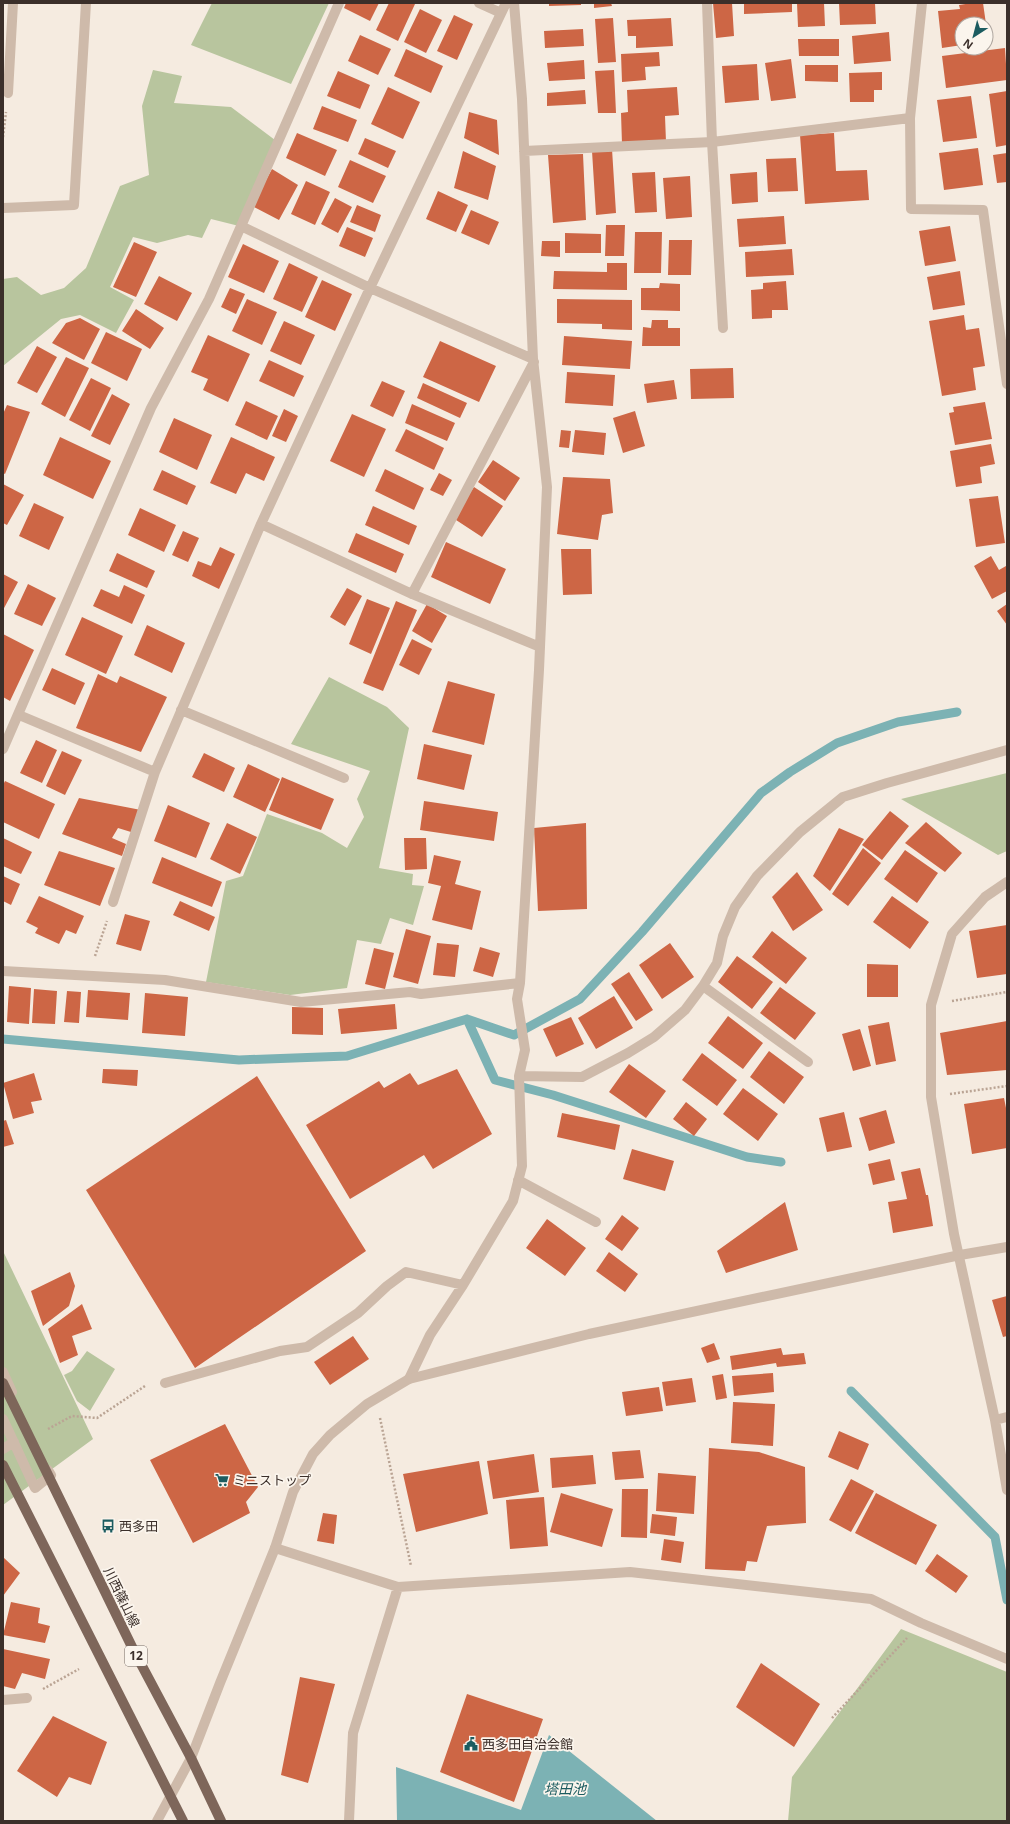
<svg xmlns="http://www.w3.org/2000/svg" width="1010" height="1824" viewBox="0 0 1010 1824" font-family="'Noto Sans','Noto Sans JP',sans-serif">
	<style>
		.green { fill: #b8c59e }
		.water { fill: #7cb2b4 }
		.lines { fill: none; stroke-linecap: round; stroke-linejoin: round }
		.stream { stroke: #7cb2b4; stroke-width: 9 }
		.building { fill: #cd6645 }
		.path { stroke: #baa494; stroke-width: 2.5; stroke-dasharray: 2 2; stroke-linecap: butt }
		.minor { stroke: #cebaaa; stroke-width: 10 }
		.tertiary { stroke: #cebaaa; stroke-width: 10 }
		.primary { stroke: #7e665a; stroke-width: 10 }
		.labels { text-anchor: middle; stroke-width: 3.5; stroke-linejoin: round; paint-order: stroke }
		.shield { fill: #fbf5ed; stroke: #756a64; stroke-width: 1 }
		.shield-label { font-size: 12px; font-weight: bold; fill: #3b2f2a }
		.poi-label { font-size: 13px; fill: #3b2f2a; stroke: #fbf5ed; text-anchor: start }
		.street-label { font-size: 13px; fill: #3b2f2a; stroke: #fbf5ed }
		.water-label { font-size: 14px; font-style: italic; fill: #1c5c60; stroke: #fbf5ed }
	</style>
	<rect width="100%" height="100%" fill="#f5ebe0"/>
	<path class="green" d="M212,3H329L291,84L191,45Z
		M153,70L182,76L174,103L231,107L275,140L239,226L211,219L202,238L188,235L157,243L133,237L110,287L134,300L116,333L80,315L61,319L3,366V279L17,277L41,295L64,288L86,268L120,186L149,175L142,106Z
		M329,677L387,707L409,728L379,868L413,874L412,885L424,886L413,925L390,918L381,944L357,940L347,988L290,995L206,982L226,881L243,876L267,814L322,833L347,848L364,817L357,799L370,771L291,744Z
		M1007,773V851L998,855L901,799Z
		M3,1251L93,1439L3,1505Z
		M87,1351L115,1369L90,1411L77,1401L64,1375L72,1371Z
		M901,1629L1007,1672V1821H788L792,1777Z"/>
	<path class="water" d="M549,1735L657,1821H397L396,1767L521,1810Z"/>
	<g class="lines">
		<path class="stream" d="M467,1019L495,1080L553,1095L747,1157L781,1162
			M3,1039L239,1060L347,1056L467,1019L514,1035L580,999L642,932L761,793L790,772L837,743L898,722L957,712
			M851,1391L995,1537L1007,1600"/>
	</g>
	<path class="building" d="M346,3H379L370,21L344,8Z
		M389,3L415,4L398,41L376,30Z
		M549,3H581V5L549,6Z
		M594,3H611L612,6L594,8Z
		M713,3H732L734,36L716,38Z
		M744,3H792V12L744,14Z
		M797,3H824L825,26L798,27Z
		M839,3H875L876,24L840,25Z
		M972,3H983L986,24H962V45L942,48L938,11L960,9L959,5Z
		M420,9L442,20L426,53L404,42Z
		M454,15L473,24L457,60L437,51Z
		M613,18L616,62L598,63L595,19Z
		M671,18L673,46L636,48V36H628L627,20Z
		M583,29L584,46L545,48L544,31Z
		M889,32L891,61L854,64L852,36Z
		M360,35L391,49L378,75L348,61Z
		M798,39H839V56H799Z
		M1005,48L1007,80L946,88L942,56Z
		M406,49L443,66L431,93L394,76Z
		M659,52L660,66L645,67L646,80L622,82L621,54Z
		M791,59L796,98L771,101L765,63Z
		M584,60L585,79L549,81L547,63Z
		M757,64L759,100L725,103L722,66Z
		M805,65H838V82L805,81Z
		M614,70L616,113H598L595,71Z
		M338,71L370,85L360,109L327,96Z
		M882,72V90H874V102H850L849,73Z
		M388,87L420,102L403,139L371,124Z
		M677,87L679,115L665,116L666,142L622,144L621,113L628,112L627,90Z
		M585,90L586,104L547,106V93Z
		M1007,91V145L996,147L989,94Z
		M971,96L977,138L943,142L937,100Z
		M322,106L357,120L348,142L313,129Z
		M469,112L497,120L499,155L464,138Z
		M297,133L337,150L325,176L286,158Z
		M834,133L836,171L867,170L869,200L805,204L800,135Z
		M365,138L396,151L388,168L358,154Z
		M978,148L983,185L944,190L939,153Z
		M612,149L616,213L596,215L592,151Z
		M463,151L496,166L488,200L454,188Z
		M1007,153V182L997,183L993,155Z
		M583,154L586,220L553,223L548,155Z
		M796,158L798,191L768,192L766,159Z
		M350,160L386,176L373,203L338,187Z
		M272,169L298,185L279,220L252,206Z
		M655,172L657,212L635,213L632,173Z
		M757,172L758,202L732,204L730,174Z
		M690,176L692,217L666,219L663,178Z
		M306,181L330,192L315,225L291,214Z
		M438,191L468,205L456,232L426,219Z
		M335,198L352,207L338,233L321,224Z
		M357,205L381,215L375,232L350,222Z
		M471,210L499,222L489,245L461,233Z
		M784,216L786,244L739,247L737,219Z
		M606,225H625L624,256H605Z
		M950,226L956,261L925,266L919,231Z
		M347,227L373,238L365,257L339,246Z
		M635,232H662L661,273H634Z
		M565,233L601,234V253H565Z
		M669,240H692L691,275H668Z
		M542,241H560V257L541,256Z
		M134,242L157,252L136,297L113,287Z
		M243,244L279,261L264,293L228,277Z
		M792,249L794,275L746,277L745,252Z
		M289,263L318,277L302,312L273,299Z
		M607,263H627V290L553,289L554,271L607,272Z
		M960,271L965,305L933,310L927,277Z
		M159,276L192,293L177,321L144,304Z
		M322,280L352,294L335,331L305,317Z
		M786,281L788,310H772V318L752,319L751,290L763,289V283Z
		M660,283L680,284V311L641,310V288H659Z
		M230,288L245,294L236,314L221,307Z
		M247,299L277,312L262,345L232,331Z
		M557,299L632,300V330L602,329V324L557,323Z
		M136,309L164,328L150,349L122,331Z
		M964,315L966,330L979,328L985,366L973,368L976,390L942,396L929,321Z
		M80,318L100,329L84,360L52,343L66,323Z
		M652,320H668V328H680V346H642L643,327L651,328Z
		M284,321L315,335L301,365L270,351Z
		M106,332L142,349L127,381L91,363Z
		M208,335L250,354L228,402L203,390L208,379L191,372Z
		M564,336L632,341L630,369L562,365Z
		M440,341L496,366L479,402L423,377Z
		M37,346L57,357L37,393L17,383Z
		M66,357L89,368L65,417L41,404Z
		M269,360L304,376L294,397L259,381Z
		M733,368L734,398L691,399L690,369Z
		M567,372L615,375L613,406L565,403Z
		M91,378L111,388L90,431L69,420Z
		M674,380L677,399L647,403L644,384Z
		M382,381L405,391L393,417L370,406Z
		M423,383L467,403L460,418L417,398Z
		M112,394L130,404L110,445L91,436Z
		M246,401L278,416L267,440L235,425Z
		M985,402L992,439L955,445L949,413L954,412L953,407Z
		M412,404L455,423L447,441L405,423Z
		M7,405L30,412L5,474L3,473V414Z
		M284,409L298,416L286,442L272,436Z
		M635,411L645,446L623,453L613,418Z
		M352,414L386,429L364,477L330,461Z
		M174,418L212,435L197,470L159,452Z
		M406,429L444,448L434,470L395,451Z
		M561,430L571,431L569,448L559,447Z
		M575,430L606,433L604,455L572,452Z
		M60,437L111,461L93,499L43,475Z
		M231,437L275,457L264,481L246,473L236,494L210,483Z
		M991,444L995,464L980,467L982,483L956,487L950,451Z
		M493,460L520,478L505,501L478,482Z
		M385,469L424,488L414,510L375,491Z
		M162,470L196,486L187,505L153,490Z
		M439,473L452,480L443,496L430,490Z
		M563,477L610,479L613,513L602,515L598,540L557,534Z
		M3,484L24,495L7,525L3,523Z
		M474,487L503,506L482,537L453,518Z
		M998,496L1005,543L976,547L969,499Z
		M34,503L64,517L49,550L19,536Z
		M373,506L417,526L409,545L365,525Z
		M140,508L176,525L164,552L128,535Z
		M183,531L199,538L188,562L172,555Z
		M356,533L404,554L396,573L348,552Z
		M446,542L506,569L490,604L431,577Z
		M220,547L235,554L219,589L192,576L198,561L211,566Z
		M561,549H591L592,594L563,595Z
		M117,553L155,571L147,588L109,571Z
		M991,556L999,570L1006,566L1007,567V591L992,599L974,566Z
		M3,574L18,582L3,610Z
		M28,584L56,598L42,626L14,614Z
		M124,585L145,595L132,624L93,606L101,589L119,597Z
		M347,588L362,596L345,626L330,617Z
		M367,599L390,608L371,654L349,644Z
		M396,601L417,610L383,691L363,683Z
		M427,604L447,616L432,643L412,631Z
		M1007,604V625L997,611Z
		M82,617L123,636L106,674L65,655Z
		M147,625L185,643L172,673L134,655Z
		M3,634L34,650L10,701L3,697Z
		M412,639L432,649L419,675L399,665Z
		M52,668L85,683L75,705L42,690Z
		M98,674L117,683L120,676L167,697L141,752L76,728Z
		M448,681L495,694L484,745L432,732Z
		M36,740L57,750L42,783L20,773Z
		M424,744L472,755L464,790L417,779Z
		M62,751L82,760L65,795L46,786Z
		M204,753L235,768L224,792L192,777Z
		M248,764L280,779L265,812L233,797Z
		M282,777L334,799L321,830L269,810Z
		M5,781L55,804L39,839L3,822V785Z
		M79,798L141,810L131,832L118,828L112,838L126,844L122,856L62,834Z
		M424,801L498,812L494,841L420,830Z
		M168,805L210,823L196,858L154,841Z
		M890,811L909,826L882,860L862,845Z
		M926,822L962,853L945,872L905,843Z
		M227,823L257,837L240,874L210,859Z
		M586,823L587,909L538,911L534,828Z
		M839,828L864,839L830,891L813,876Z
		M3,838L32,852L21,874L3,866Z
		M404,838H426L427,869L405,870Z
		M863,848L881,863L848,906L832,894Z
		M905,850L938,873L917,903L884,879Z
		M59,851L115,868L100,906L44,885Z
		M434,855L461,861L455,884L481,891L472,930L432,920L441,886L428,883Z
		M162,857L222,882L212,907L152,883Z
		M797,872L823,910L793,931L772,897Z
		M3,876L20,884L11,905L3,901Z
		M39,896L84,916L76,934L66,930L59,944L35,933L38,928L26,922Z
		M892,896L929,922L910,949L873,922Z
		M180,901L215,917L209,931L173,915Z
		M125,914L150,921L141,951L116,944Z
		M1007,925V974L977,978L969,931Z
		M406,929L431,936L418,984L393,977Z
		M772,931L807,958L786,984L752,957Z
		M437,943L459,945L455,977L433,975Z
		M670,943L694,977L662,999L639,965Z
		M480,947L500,953L493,977L473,971Z
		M374,948L394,953L385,989L365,984Z
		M737,956L773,982L752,1009L718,982Z
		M867,964L898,965V997H867Z
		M629,972L653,1010L636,1021L611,984Z
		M9,986L31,988L29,1024L7,1022Z
		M780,987L816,1013L795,1040L760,1013Z
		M34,989L57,991L55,1024L32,1023Z
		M88,990L130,993L128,1020L86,1017Z
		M67,991L81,992L79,1023L64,1022Z
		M145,993L188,997L185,1036L142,1033Z
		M614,996L633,1028L596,1049L578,1018Z
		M395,1004L397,1029L341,1034L338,1009Z
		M292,1007L323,1008V1035L292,1034Z
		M728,1016L763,1043L743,1069L708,1043Z
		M571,1017L584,1044L556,1057L543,1029Z
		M1007,1021V1070L947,1075L940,1033Z
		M889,1022L896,1061L876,1065L868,1026Z
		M860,1029L871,1066L853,1071L842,1034Z
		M769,1051L804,1077L784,1104L750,1077Z
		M702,1053L737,1080L717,1106L682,1080Z
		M629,1064L666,1091L646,1118L609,1092Z
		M103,1069L138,1070L137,1086L102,1083Z
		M457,1069L492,1134L433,1169L424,1155L350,1199L306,1125L379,1081L384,1088L410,1073L418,1085Z
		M34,1073L42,1100L31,1102L34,1113L13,1119L3,1083Z
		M257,1076L366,1251L195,1368L86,1190Z
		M743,1088L778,1114L758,1141L723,1114Z
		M1004,1098L1007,1113V1148L972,1154L964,1104Z
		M686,1102L707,1119L694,1136L673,1119Z
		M886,1110L895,1143L869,1151L859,1118Z
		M844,1112L852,1147L827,1152L819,1118Z
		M562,1113L620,1125L615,1150L557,1137Z
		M6,1120L14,1144L3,1147V1121Z
		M632,1149L674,1161L665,1191L623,1179Z
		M890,1159L895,1180L873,1185L868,1164Z
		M920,1168L926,1195H928L933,1226L893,1233L888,1202L907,1199L901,1172Z
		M785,1202L798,1250L726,1273L717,1251Z
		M622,1215L639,1228L622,1251L605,1239Z
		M547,1219L586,1248L565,1276L526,1248Z
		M609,1252L638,1274L625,1292L596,1271Z
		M70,1272L75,1286L69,1306L43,1326L31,1291Z
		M1007,1296V1336L1003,1337L992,1300Z
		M82,1304L92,1329L72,1336L78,1355L60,1363L48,1329Z
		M353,1336L369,1359L330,1385L314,1362Z
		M714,1343L720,1359L707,1363L701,1348Z
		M781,1348L783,1355L804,1353L806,1364L777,1367L776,1363L732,1370L730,1356Z
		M773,1373L774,1392L734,1396L732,1376Z
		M723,1374L727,1398L716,1400L712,1376Z
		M692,1378L696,1402L666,1406L662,1382Z
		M659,1387L663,1411L626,1416L622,1392Z
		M733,1402L775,1404L773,1446L731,1443Z
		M225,1424L258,1487L246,1502L250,1513L193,1543L150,1460Z
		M839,1431L869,1444L858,1470L828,1457Z
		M709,1448L759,1452L805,1467L806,1523L767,1526L757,1562L747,1561L745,1571L705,1569Z
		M640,1450L644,1478L615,1480L612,1452Z
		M534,1454L539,1492L493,1499L487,1461Z
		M593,1455L596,1484L552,1488L550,1458Z
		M479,1461L488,1514L416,1532L403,1474Z
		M658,1473L696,1476L694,1514L656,1511Z
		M851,1479L874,1491L851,1532L829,1520Z
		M622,1489H648L647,1538L621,1537Z
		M561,1493L613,1509L602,1547L550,1532Z
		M876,1493L937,1525L916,1565L855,1533Z
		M544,1497L548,1546L510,1549L506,1500Z
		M323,1513L337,1515L334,1544L317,1541Z
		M652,1514L677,1517L675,1536L650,1533Z
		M664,1539L684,1542L681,1563L661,1560Z
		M937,1554L968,1576L956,1593L925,1571Z
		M3,1557L20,1573L3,1596Z
		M11,1602L40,1608L38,1623L50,1626L45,1643L3,1635Z
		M3,1649L50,1659L45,1679L22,1673L15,1689L3,1686Z
		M761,1663L820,1704L794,1747L736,1707Z
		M300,1677L335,1684L308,1783L281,1775Z
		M467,1694L543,1719L514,1802L440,1772Z
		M53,1716L107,1742L91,1785L69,1777L57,1797L17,1771Z"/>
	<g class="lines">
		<path class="path" d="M3,137L6,112
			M95,956L107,921
			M952,1001L1007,992
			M950,1094L1007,1086
			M380,1418L411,1566
			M48,1429L72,1416L97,1418L145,1386
			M43,1689L79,1669
			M832,1718L907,1638"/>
		<path class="minor" d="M479,3L501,13
			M707,3L712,142L723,328
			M922,3L910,118L911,209L983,210L1007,384
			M8,93L13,3
			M524,151L712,142L910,118
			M3,208L74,205L86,3
			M241,226L370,288L533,359
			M261,524L412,594L540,647
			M412,594L534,362
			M181,710L344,778
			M19,715L155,772
			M3,749L151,408L209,299L339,3
			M1007,882L985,897L952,934L931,1005V1097L954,1234L995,1420L1007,1490
			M113,902L155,772L261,524L370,288L506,3
			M3,971L165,980L301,1002L410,992L421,994L520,983
			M703,986L808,1062
			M519,1076L582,1077L628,1053L654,1037L685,1010L703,986L717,963L723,936L735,907L757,876L800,832L843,797L887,783L1007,750
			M518,1180L596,1222
			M3,1372L12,1392
			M409,1379L430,1335L463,1285L513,1201L522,1166L519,1076L525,1050L517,999L520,983L539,670L547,487L533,359L522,99L514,3
			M165,1383L280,1351L307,1347L358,1313L387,1286L406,1272L463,1285
			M3,1419L35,1488L51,1475L48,1470
			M995,1420L1007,1417
			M3,1449L14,1442
			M275,1548L398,1587L630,1572L871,1599L921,1623L1007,1659
			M3,1700L27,1698
			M349,1821L353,1733L398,1587"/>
		<path class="tertiary" d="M157,1821L191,1758L220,1683L275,1548L293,1492L313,1454L330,1435L367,1404L409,1379L589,1334L960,1255L1007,1247"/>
		<path class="primary" d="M3,1383L133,1649L191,1758L221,1821
			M3,1465L183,1821"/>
	</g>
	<defs>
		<g id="supermarket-bare" transform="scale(1.08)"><path d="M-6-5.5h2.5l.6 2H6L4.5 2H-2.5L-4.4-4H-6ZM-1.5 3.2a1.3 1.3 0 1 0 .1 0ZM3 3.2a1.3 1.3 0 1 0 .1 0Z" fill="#1c5c60" stroke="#fbf5ed" stroke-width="2.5" paint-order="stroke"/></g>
		<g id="bus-bare" transform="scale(1.08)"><path d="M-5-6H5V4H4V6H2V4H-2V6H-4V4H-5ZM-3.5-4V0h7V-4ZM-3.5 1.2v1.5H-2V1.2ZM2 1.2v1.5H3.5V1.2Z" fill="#1c5c60" stroke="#fbf5ed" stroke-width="2.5" paint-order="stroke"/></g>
		<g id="civic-bare" transform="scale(1.08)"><path d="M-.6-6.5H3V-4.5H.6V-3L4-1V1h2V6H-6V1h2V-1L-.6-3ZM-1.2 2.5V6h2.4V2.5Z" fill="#1c5c60" stroke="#fbf5ed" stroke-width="2.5" paint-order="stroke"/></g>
	</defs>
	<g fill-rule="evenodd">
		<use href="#supermarket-bare" x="222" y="1480"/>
		<use href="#bus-bare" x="108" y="1526"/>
		<use href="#civic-bare" x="471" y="1744"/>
	</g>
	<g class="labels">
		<rect class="shield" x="125" y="1646" width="22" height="20" rx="3"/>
		<g class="shield-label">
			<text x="136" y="1660">12</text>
		</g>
		<g class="poi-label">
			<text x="233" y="1485">ミニストップ</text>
			<text x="119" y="1531">西多田</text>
			<text x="482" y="1749">西多田自治会館</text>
		</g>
		<g class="street-label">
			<text transform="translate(122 1597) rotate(64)" y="5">川西篠山線</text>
		</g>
		<g class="water-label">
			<text x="565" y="1794">塔田池</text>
		</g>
	</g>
	<rect width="1010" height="1824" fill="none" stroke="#3b2f2a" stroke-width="8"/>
	<g transform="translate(974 36) rotate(216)"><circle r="19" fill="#fbf5ed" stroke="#aea69f"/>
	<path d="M0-3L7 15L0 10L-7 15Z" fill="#1c5c60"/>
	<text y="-6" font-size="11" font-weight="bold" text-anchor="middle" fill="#3b2f2a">N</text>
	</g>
</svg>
